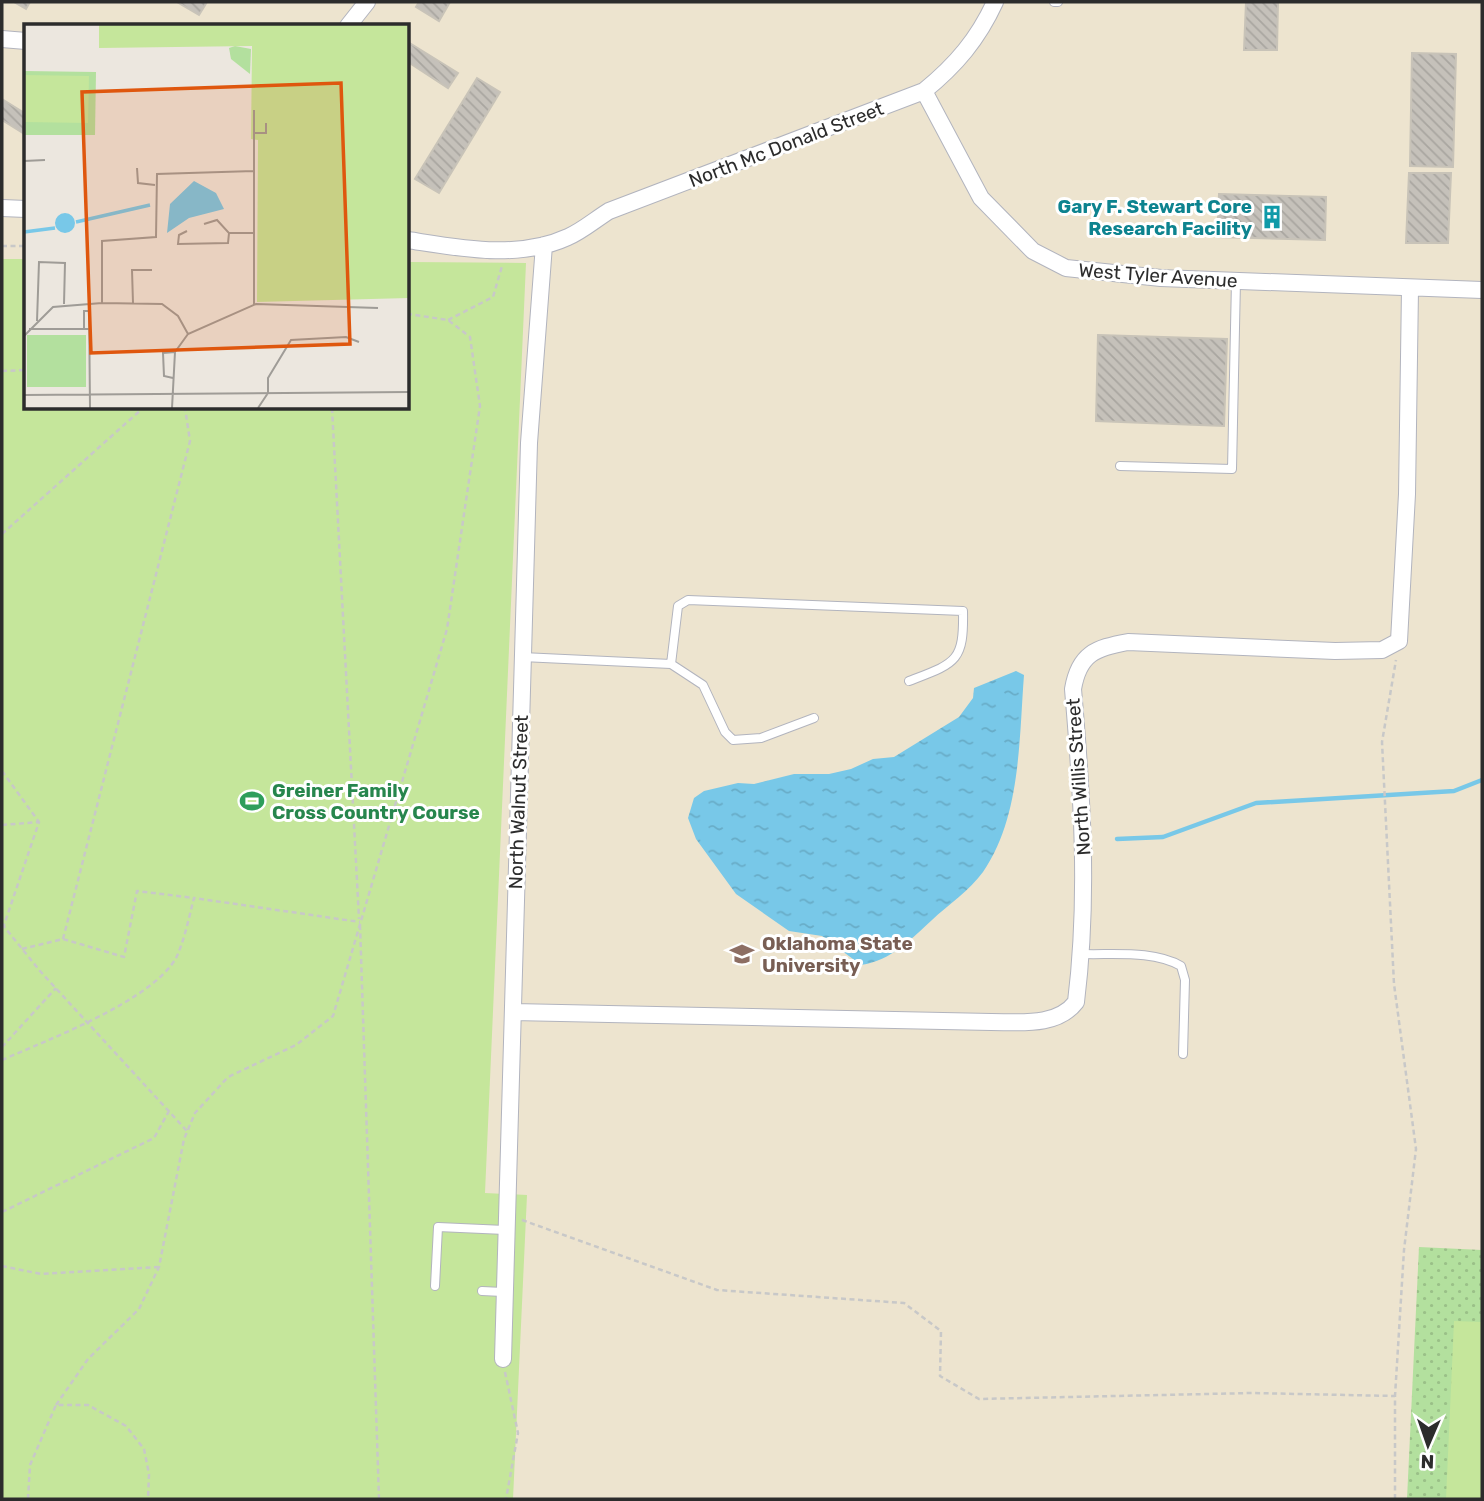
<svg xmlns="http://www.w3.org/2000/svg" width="1484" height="1501" viewBox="0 0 1484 1501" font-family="Rubik,sans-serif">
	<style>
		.education { fill: #ede4cf; fill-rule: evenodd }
		.grass { fill: url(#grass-dots) }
		.pitch { fill: #c5e69b }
		.water { fill: url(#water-ripples) }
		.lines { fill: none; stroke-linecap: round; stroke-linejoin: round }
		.stream { stroke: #78c8e8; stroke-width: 4.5 }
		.building { fill: url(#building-back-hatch); stroke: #c8c3b8; stroke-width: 2 }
		.lane-casing { stroke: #b2b4be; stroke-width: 10 }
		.street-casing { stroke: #b2b4be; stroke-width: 18 }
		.path { stroke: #c8c8c8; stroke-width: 2.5; stroke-dasharray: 5 3.5; stroke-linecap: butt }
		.lane { stroke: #fff; stroke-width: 8 }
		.street { stroke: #fff; stroke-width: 16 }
		.labels { text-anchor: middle; stroke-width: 6; stroke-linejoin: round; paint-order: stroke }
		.street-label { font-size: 19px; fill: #2c2c2c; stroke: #fff }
		.culture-label { font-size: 19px; font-weight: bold; fill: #0d838f; stroke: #fff; text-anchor: end }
		.leisure-label { font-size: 19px; font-weight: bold; fill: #27864d; stroke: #fff; text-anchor: start }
		.education-label { font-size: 19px; font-weight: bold; fill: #785e54; stroke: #fff; text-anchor: start }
		.inset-river { fill: none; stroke: #78c8e8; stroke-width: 3.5 }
		.inset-road { fill: none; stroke: #9f9c97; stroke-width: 2 }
		.view { fill: #df570e; fill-opacity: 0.15; stroke: #df570e; stroke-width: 3.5 }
		.inset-edge { fill: none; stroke: #2c2c2c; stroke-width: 3.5 }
	</style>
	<defs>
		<pattern id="grass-dots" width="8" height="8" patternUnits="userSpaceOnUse" patternTransform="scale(1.75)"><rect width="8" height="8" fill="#b3e09e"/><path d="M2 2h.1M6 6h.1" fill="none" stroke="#9ac088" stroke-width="1.8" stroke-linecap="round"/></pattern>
		<pattern id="water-ripples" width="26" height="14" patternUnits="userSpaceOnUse" patternTransform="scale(1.75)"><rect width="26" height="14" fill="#78c8e8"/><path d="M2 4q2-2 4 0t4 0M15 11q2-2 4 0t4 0" fill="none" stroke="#68acc7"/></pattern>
		<pattern id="building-back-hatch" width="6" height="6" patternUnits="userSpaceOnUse" patternTransform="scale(1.75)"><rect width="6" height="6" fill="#c5c1ba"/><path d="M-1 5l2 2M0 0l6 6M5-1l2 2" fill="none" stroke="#a9a6a0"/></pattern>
	</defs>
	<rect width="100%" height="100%" fill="#ece7df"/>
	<path class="education" d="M2,2H1482V1499H2ZM26,26H408V408H26Z"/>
	<path class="grass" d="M1419,1247L1482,1250V1499H1407Z"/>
	<path class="pitch" d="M2,259H26V408H408V262L526,263L485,1193L527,1195L513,1499H2Z
		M1454,1321L1482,1322V1499H1446Z"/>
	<path class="water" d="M1016,671L1024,675C1019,739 1021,817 983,872C970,890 948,905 932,920C910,940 892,960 861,965L822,936L789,931L736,894L696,839L688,818L694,798L704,791L738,783L754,784L794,774H829L851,769L873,759L894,757L959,717L973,698L974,688Z"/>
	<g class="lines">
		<path class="stream" d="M1117,839L1163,837L1256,803L1454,791L1482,780"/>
	</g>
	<path class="building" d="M14,2H30L26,9Z
		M177,2H207L199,15Z
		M419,2H450L439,21L416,7Z
		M1246,2H1278L1277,50H1244Z
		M408,42L458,73L448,88L408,62Z
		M1412,53L1456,54L1453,167L1410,166Z
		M477,78L500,92L439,193L415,179Z
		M2,99L26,114V135L2,120Z
		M1409,173H1451L1448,243H1406Z
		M1219,194L1326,197L1325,240L1217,237Z
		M1098,335L1227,339L1224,426L1096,421Z"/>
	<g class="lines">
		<g class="lane-casing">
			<path id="lane" d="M1054,2H1058
				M1120,466L1232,469L1236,281
				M522,657L671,664
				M814,718L761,738L733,740L725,732L703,685L671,664L678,606L688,600L963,611C964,662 956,663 909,681
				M1082,954C1114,955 1153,950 1181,966L1185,980L1183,1054
				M435,1286L438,1227L505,1230
				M482,1291L503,1292"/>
		</g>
		<g class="street-casing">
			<path id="street" d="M348,26L367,2
				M2,39L26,41
				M924,91L981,198L1033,251L1066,268L1161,278L1482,290
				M2,208L26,209
				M408,240C460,248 518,260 568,237C582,231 596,219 609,211L924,91C956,65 978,39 995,2
				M513,1012L991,1022C1020,1022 1057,1027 1076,1002C1089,897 1082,794 1073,689C1079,654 1095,648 1128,642L1335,651L1382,650L1399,641L1407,494L1410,289
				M503,1359L529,443L544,245"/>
		</g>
		<path class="path" d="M2,246H26
			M448,320L493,297L502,266
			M2,371L26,370
			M332,408L359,919
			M2,534L143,408
			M2,771L39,822
			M2,825L39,822L4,925
			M2,924L40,971L187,1131
			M360,925L379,1499
			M63,939L190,441L185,408
			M22,949L63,939L124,957L137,891L194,898
			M2,1047L56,988
			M2,1060C47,1040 155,1000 177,956C185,938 189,917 194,898L360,922
			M2,1212L154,1138L169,1111
			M522,1220L717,1290L904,1303L941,1331L940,1376L979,1399L1252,1393L1395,1396
			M2,1266L41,1274L158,1267
			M505,1372L518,1433L506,1499
			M56,1405L88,1359L139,1309L159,1267L184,1139L195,1113L228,1077L296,1045L333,1016L447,629L480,406L470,337L448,320L408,314
			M28,1499L30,1465L56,1405H88L126,1426L144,1449L149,1474L148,1499
			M1395,1499V1396L1404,1250L1416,1149L1394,984L1382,742L1396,660"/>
		<use href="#lane" class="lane"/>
		<use href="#street" class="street"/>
	</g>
	<defs>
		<g id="building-bare" transform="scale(1.89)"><path d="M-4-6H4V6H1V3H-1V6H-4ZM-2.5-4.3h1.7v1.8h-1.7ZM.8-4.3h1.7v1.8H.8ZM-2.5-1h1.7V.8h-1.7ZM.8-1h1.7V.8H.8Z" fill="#0f9aa8" stroke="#fff" stroke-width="2.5" paint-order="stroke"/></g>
		<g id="stadium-bare" transform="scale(1.89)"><path d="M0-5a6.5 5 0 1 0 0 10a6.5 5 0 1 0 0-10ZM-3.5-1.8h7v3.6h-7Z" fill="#2e9e5b" stroke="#fff" stroke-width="2.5" paint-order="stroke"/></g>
		<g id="university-bare" transform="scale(1.89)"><path d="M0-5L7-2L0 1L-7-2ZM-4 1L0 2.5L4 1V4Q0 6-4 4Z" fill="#8d6e63" stroke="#fff" stroke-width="2.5" paint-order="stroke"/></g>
	</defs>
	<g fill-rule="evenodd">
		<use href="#building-bare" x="1272" y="217"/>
		<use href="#stadium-bare" x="252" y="801"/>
		<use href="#university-bare" x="742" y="954"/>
	</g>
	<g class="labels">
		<g class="street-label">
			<text transform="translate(786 144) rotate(-21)" y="7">North Mc Donald Street</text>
			<text transform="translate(1158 275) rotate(4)" y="7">West Tyler Avenue</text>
			<text transform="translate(1078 777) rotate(-94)" y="7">North Willis Street</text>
			<text transform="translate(518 802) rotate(-88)" y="7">North Walnut Street</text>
		</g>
		<g class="culture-label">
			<text x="1252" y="213">Gary F. Stewart Core<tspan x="1252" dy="22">Research Facility</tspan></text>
		</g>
		<g class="leisure-label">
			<text x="272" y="797">Greiner Family<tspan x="272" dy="22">Cross Country Course</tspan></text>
		</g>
		<g class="education-label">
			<text x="762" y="950">Oklahoma State<tspan x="762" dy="22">University</tspan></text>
		</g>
	</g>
	<g transform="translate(24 24)">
		<rect width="385" height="385" fill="#ece7df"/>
		<path d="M0,47L72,48L71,111H0Z" fill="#b3e09e"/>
		<path d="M211,22L227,25L226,50L207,35L205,24Z" fill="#b3e09e"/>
		<path d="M3,311H62V363H3Z" fill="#b3e09e"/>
		<path d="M75,1H385V274L233,278L234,116L227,115L228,22L75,24ZM0,51L65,52L64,99L0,98Z" fill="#c5e69b"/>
		<path d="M170,157L192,169L200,185L165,194L143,209L146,180ZM31 199a10 10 0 1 1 20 0a10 10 0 1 1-20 0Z" fill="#78c8e8"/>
		<path class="inset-river" d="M52,198L126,181M0,208L31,204"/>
		<path class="inset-road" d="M230,109H242V99M0,137L21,136M113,144L114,159L131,161M163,207L155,211L154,220L204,219L205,209L193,196L180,200M205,209H231M65,279L66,384M78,279V217L132,213L133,150L230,147M109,279L108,246H128M230,281V86M13,297L15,238L41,239L40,280M5,305H65M60,305V287H65M0,312L29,283L78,279L138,280L154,292L164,310M149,354L140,352L139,329L151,328M0,371L385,368M148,384L151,328L164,310L232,280L354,284M234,384L244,369V354L267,316L322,313L335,318"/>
		<path class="view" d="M317,59L326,320L67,329L58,68Z"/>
		<rect width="385" height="385" class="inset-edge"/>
	</g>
	<rect width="1484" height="1501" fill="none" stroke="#2c2c2c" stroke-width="7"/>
	<g transform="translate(1428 1445) rotate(182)" stroke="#ffffff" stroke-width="5" paint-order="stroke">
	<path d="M0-5L12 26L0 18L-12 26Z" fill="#2c2c2c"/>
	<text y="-10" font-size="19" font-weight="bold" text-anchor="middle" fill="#2c2c2c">N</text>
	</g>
</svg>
